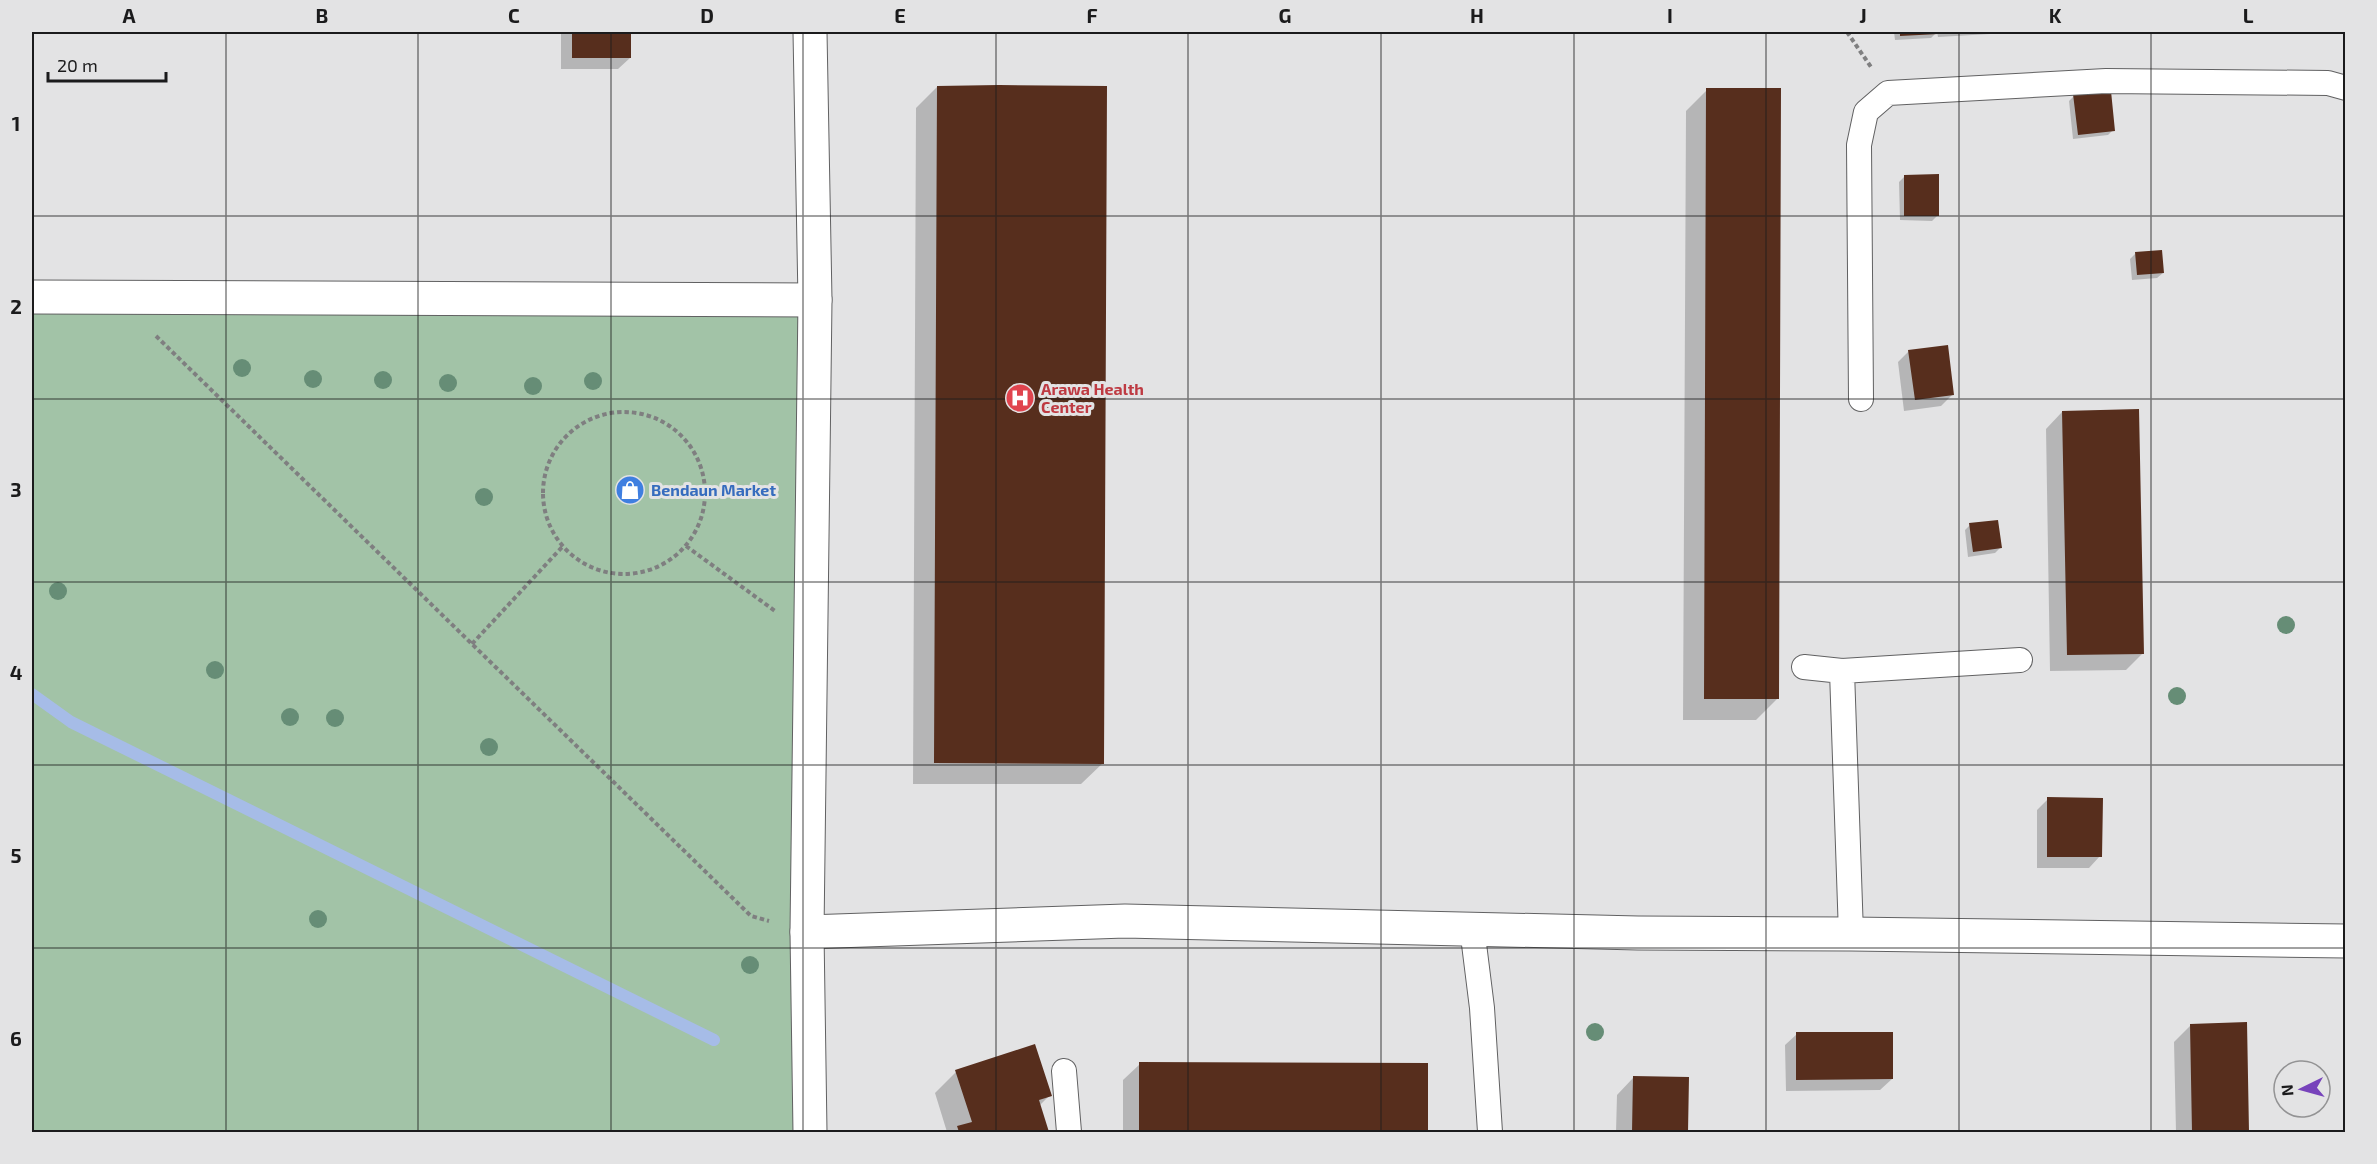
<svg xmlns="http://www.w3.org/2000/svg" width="2377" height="1164" viewBox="0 0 2377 1164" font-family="'Exo 2',sans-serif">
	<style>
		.green { fill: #a2c3a7 }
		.shadow { fill: #0003 }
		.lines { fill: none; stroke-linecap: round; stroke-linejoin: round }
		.stream { stroke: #a6bce7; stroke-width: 12 }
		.building { fill: #572e1d }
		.service-casing { stroke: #616162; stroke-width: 26 }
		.minor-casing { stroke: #616162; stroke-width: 35 }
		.tertiary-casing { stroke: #616162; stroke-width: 35 }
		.path { stroke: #7f7f80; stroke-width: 4; stroke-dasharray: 4.5 3; stroke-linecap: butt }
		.service { stroke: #fff; stroke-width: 24 }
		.minor { stroke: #fff; stroke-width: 33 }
		.tertiary { stroke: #fff; stroke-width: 33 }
		.tree { fill: #668d76 }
		.grid { fill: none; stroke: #1b1b1c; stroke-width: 1.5; stroke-opacity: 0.55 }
		.labels { text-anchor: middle; stroke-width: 6; stroke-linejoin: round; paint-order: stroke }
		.health-label { font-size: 16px; font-weight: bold; fill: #be3a42; stroke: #e3e3e4; text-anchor: start }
		.shop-label { font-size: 16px; font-weight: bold; fill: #366cbe; stroke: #e3e3e4; text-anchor: start }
		.neatline { fill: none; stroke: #1b1b1c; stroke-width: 2 }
		.grid-label { font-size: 20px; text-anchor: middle; font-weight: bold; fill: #1b1b1c }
	</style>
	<rect width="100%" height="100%" fill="#e3e3e4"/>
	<path class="green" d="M32,297L815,300L810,1132H32Z"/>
	<path class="shadow" d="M561,32H630V58L618,69H561Z
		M1894,32H2025L1938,37L1937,32L1931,38L1895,40Z
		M937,87L1103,763L1081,784H913L916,108Z
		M1707,90L1777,699L1756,720H1683L1686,111Z
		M2074,96L2113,130L2108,135L2073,139L2069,101Z
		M1905,176L1938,215L1932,221L1900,220L1899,182Z
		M2135,254L2163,273L2157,278L2132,280L2130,259Z
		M1909,351L1953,394L1941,406L1904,411L1898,362Z
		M2062,412L2143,653L2126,670L2050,671L2046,429Z
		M1970,525L2000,548L1995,553L1968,557L1965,530Z
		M2048,799L2100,856L2089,868H2037V810Z
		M2245,1024L2247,1132H2176L2174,1042L2191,1025Z
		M1797,1034L1892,1079L1880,1090L1786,1091L1785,1045Z
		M1140,1064L1426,1131L1424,1132H1123V1080Z
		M956,1072L1050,1095L1039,1106L1047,1132H947L935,1093Z
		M1633,1078H1687V1132H1616L1617,1095Z"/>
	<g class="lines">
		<path class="stream" d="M32,694L71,722L714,1040"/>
	</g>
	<path class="building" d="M572,32H631V58H572Z
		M1900,32H1938V34L1900,36Z
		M999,85L1107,86L1104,764L934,763L937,86Z
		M1706,88H1781L1779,699H1704Z
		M2111,91L2115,131L2078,135L2073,94Z
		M1939,174V216H1904V175Z
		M2162,250L2164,273L2137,275L2135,252Z
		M1948,345L1954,395L1915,400L1908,350Z
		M2139,409L2144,654L2067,655L2062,411Z
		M1998,520L2002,548L1973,552L1969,523Z
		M2047,797L2103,798L2102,857H2047Z
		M2247,1022L2249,1132H2192L2190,1024Z
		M1796,1032H1893V1079L1796,1080Z
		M1035,1044L1052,1096L1039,1100L1049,1132H959L957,1126L972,1122L955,1070Z
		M1139,1062L1428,1063V1131H1139Z
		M1633,1076L1689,1077L1688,1132H1632Z"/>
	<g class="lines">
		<g class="service-casing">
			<path id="service" d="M1861,399L1859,145L1866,112L1888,93L2106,81L2328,83L2346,88
				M1804,667L1842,671L2020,660
				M1842,671L1851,934
				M1472,928L1482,1008L1490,1132
				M1064,1071L1069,1132"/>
		</g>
		<g class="minor-casing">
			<path id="minor" d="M32,297L815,300
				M807,932L1125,921L1638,933L1851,934L2346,941"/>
		</g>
		<g class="tertiary-casing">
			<path id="tertiary" d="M810,1132L807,932L815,300L810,32"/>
		</g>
		<path class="path" d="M1847,32L1871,67
			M156,336L751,916L769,921
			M543 493a81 81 0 1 1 162 0a81 81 0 1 1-162 0Z
			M686,546L775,611
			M472,644L563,546"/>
		<use href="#service" class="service"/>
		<use href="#minor" class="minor"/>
		<use href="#tertiary" class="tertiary"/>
	</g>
	<g class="tree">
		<circle cx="242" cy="368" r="9"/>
		<circle cx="313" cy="379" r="9"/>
		<circle cx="383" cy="380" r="9"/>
		<circle cx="593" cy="381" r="9"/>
		<circle cx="448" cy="383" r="9"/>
		<circle cx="533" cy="386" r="9"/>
		<circle cx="484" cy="497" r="9"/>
		<circle cx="58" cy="591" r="9"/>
		<circle cx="2286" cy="625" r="9"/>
		<circle cx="215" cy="670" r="9"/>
		<circle cx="2177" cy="696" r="9"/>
		<circle cx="290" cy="717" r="9"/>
		<circle cx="335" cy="718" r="9"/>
		<circle cx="489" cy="747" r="9"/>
		<circle cx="318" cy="919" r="9"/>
		<circle cx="750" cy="965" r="9"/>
		<circle cx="1595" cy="1032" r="9"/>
	</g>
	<path class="grid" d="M226,32V1132M418,32V1132M611,32V1132M803,32V1132M996,32V1132M1188,32V1132M1381,32V1132M1574,32V1132M1766,32V1132M1959,32V1132M2151,32V1132M32,216H2346M32,399H2346M32,582H2346M32,765H2346M32,948H2346"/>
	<defs>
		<g id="hospital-disc" transform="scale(1.5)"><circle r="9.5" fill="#e0444e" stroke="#e3e3e4"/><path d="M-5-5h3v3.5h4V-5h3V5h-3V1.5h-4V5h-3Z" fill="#fff"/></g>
		<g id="shop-disc" transform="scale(1.5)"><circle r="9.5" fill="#3f7fe0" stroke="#e3e3e4"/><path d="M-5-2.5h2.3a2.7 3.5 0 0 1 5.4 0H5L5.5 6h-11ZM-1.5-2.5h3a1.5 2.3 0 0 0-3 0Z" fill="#fff"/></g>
	</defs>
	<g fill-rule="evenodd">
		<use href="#hospital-disc" x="1020" y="398"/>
		<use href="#shop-disc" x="630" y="490"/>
	</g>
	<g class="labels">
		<g class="health-label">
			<text x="1041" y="395">Arawa Health<tspan x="1041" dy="18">Center</tspan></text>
		</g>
		<g class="shop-label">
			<text x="651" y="496">Bendaun Market</text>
		</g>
	</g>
	<rect width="2377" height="1164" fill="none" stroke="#e3e3e4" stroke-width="66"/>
	<g transform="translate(2302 1089) rotate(265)"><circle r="28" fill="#e3e3e4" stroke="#939394" stroke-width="1.5"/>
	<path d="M0-4.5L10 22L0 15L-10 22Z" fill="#7743bb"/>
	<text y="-9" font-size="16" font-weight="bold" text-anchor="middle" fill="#1b1b1c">N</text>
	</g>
	<path d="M48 72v9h118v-9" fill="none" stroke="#1b1b1c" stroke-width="3"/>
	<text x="57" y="72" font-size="18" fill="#1b1b1c" stroke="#e3e3e4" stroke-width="4.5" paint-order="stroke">20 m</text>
	<rect x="33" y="33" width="2311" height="1098" class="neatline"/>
	<g class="grid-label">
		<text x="129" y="23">A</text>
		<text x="322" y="23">B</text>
		<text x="514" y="23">C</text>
		<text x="707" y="23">D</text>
		<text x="900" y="23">E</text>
		<text x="1092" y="23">F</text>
		<text x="1285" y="23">G</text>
		<text x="1477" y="23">H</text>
		<text x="1670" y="23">I</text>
		<text x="1863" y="23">J</text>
		<text x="2055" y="23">K</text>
		<text x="2248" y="23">L</text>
		<text x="16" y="131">1</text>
		<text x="16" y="314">2</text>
		<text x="16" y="497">3</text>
		<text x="16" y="680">4</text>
		<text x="16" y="863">5</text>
		<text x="16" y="1046">6</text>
	</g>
</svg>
